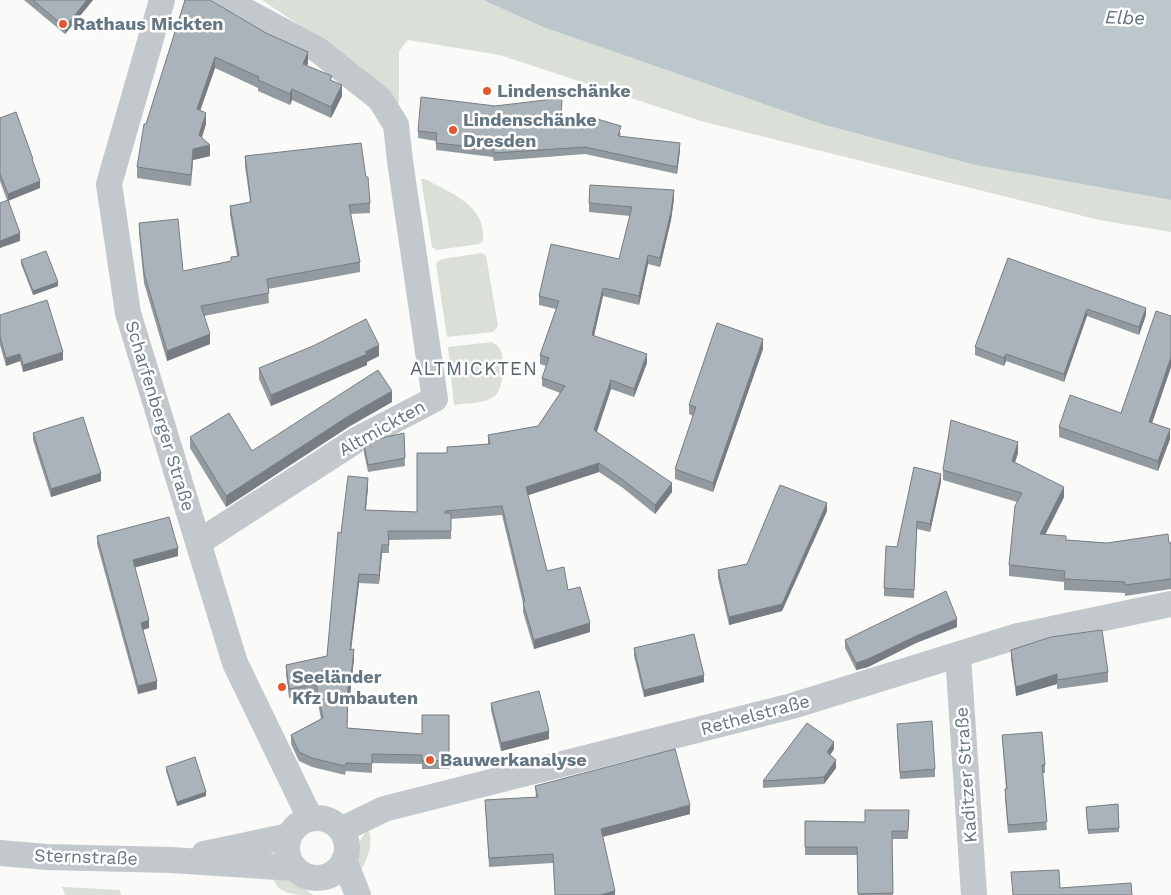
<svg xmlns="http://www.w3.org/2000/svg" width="1171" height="895" viewBox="0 0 1171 895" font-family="'Work Sans',sans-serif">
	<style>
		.green { fill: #dadfd7 }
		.water { fill: #bbc7cb }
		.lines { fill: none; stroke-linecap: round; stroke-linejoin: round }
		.street { stroke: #c3c8cc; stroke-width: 26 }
		.wall { fill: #929a9f }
		.shaded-wall { fill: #777d82 }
		.building { fill: #aab3b9; stroke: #777d82 }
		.poi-dot { fill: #e4572e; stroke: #fff; stroke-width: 2 }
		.labels { text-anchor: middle; stroke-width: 5; stroke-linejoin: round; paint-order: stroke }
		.poi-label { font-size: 18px; font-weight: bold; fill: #657683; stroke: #fff; text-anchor: start }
		.street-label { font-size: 18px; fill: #657683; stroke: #fff }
		.water-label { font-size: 19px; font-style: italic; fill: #60757c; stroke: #fff }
		.neighbourhood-label { font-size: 19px; letter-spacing: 1px; fill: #57646e; stroke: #fff }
	</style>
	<rect width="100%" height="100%" fill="#fafaf8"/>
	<path class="green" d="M262,0H483L543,27L821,124L975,165L1171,200V232L1099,220L701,121L500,55L408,40L399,51V103L394,105L360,66Z
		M421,179H425C445,190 475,201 482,225C483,230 483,236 483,241L479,244L437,250L432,247Z
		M482,253L486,256L498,326L493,332L447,337L436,263L442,259Z
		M492,342C493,343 497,345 498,346C506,355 504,386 496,395C487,404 466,403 454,405L448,347Z
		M368,829C374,843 368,857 361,870L353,859L357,845Z
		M273,878C289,878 301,885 313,895C296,895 278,895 273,878Z
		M62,887L120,890L121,895H65Z"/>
	<path class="water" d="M483,0H1171V200L975,165L821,124L543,27Z"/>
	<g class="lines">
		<path class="street" d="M162,0L109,184L128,313L235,663L310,818
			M199,542L358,439L435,399L400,161L396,125L380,99L318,50L225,0
			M958,655L974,895
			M287 848a30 30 0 1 1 60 0a30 30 0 1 1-60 0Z
			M341,830L384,809L792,706L1018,636L1171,604
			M0,853L47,857L171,860L295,868
			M204,854L289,836
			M344,860L358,895"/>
	</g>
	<path class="wall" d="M24,0H93L65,34Z
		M185,0L308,63L307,66L332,80L342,96L331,118L292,100L290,105L258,91V88L215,68L200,110L206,124L202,137L210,156L193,160L191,186L137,178V167L146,124Z
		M0,118L33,164L40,188L8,200L20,241L7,200L0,181Z
		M561,119L621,133L620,136L680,150L677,174L585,154L494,161L493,157L436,150V141L418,138V131Z
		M245,156L366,177L370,203V213L350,214L360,262V272L268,289L269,303L204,316L210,344L167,361L144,283L139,233V223L183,271L231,261V257L237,256L230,215V206L250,202L245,166Z
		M674,199L671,220L660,267L648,264L639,305L603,296L594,336L647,363L634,397L611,389L597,432L672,492L655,514L623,488L599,472L528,495L547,571L568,590L590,632L534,649L523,612V603L502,515L451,519V539L389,540V553H382L379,584L359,583L351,650L354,658L350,696H348L347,728L422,734L449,715V769H422V764L372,763V773L346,771L345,775L312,767L299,761L291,744V735L321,719L316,693L289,698L286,674V665L327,656L341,533L368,487L366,510L417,512L447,453V447L488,444V435L538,426L560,393L542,386V378L546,366L540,364V355L556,309L539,305V296L619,259L630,216L589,212V203Z
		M1008,258L1146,315L1139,335L1087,316L1064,382L1006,361L1004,366L975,355V347Z
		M21,260L58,286L33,295L21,264Z
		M0,315L63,360L23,372L20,361L6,366L0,345Z
		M1171,316V367L1152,423L1170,439L1158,471L1059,437V427L1121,413Z
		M763,349L713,492L675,479V469L693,416L689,414V405Z
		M379,356L367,362V365L271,406L259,379V368Z
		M392,402L350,426L226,507L190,448V437L252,451Z
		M33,433L101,481L51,497L33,440Z
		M404,433L405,466L368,472L364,453V445Z
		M1018,453L1015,462L1064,497L1045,535L1066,540L1107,543H1171V589L1125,596V593L1064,590V582L1009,576V565L1017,502L943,480V470Z
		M941,482L930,532L917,529L914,598L884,596V588L897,547Z
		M827,511L782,611L729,625L718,578V570L747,564Z
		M97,536L178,556L135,567L149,628L143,630L157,689L138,694L97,544Z
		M957,627L916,643L868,667L856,670L845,648V640Z
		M634,648L704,682L644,697L634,656Z
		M1011,650L1108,672V682L1057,689V684L1016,696L1011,659Z
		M491,703L549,739L501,751L491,710Z
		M897,724L935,769V777L900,779Z
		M1002,735L1045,765V773H1042L1047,830L1008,833L1005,797V789H1006Z
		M834,749L830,755L836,768L824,784L763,788V781Z
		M166,767L206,796L177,806L166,771Z
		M535,786L690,814L603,837L615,895H555L553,863L489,867L485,800L536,797Z
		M1118,804L1119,832L1088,834L1086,811Z
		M909,810L908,839H892L893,895H858L857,855H805V821L865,822Z"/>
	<path class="shaded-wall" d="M87,0H93L65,34V27Z
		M308,52V63L303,75V64Z
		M215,57V68L197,120V109Z
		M342,85V96L331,118V107Z
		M292,89V100L290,105V94Z
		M206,113V124L199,146V135Z
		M680,143V150L677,174V167Z
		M210,145V156L193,160L191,186L193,149Z
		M40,181V188L8,201V194Z
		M674,190V199L671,220L660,267V258Z
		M20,233V241L0,248V241Z
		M648,255V264L639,305V296Z
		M58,282V286L33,295V291Z
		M603,288V296L592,344V335Z
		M1146,308V315L1139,335V327Z
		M1087,309V316L1064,382V374Z
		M210,334V344L167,361V351Z
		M763,339V349L713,492V483Z
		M379,345V356L367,362V365L271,406V395Z
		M63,352V360L23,372V365Z
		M20,354V361L6,366V358Z
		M647,354V363L634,397V389Z
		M1006,354V361L1004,366V358Z
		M1171,357V367L1149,432V422Z
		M611,380V389L594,439V430Z
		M392,391V402L350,426L226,507V496L350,415Z
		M1170,429V439L1158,471V461Z
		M1018,442V453L1012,471V461Z
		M599,463V472L526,496V487Z
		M101,473V481L51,497V489Z
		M941,474V482L930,532V524Z
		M368,478V487L365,518V510Z
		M672,483V492L655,514V505Z
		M1064,487V497L1040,545V534Z
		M827,503V511L782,611L729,625V617Z
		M382,545V553L379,584V575Z
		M178,548V556L133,568V560Z
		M359,574V583L350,659V650Z
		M957,619V627L916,643L868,667L856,670V663L916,636Z
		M149,620V628L141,630V623Z
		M590,623V632L534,649V640Z
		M354,649V658L350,696H348V687Z
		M1057,674V684L1016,696V687Z
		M704,675V682L644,697V690Z
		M157,681V689L138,694V686Z
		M549,731V739L501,751V743Z
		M834,742V749L827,760V752Z
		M836,760V768L824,784V777Z
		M206,792V796L177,806V802Z
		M690,805V814L601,837V829Z
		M615,891V895H600Z"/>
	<path class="building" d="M33,0H87L65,27Z
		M185,0H210L266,33L308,52L303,64L332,76L330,80L342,85L331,107L292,89L290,94L258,80L259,77L215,57L197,109L206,113L199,135L210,145L193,149L191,175L137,167L144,124H146Z
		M421,97L495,106L562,98L561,119L587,116L621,126L618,136L680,143L677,167L585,147L494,153L493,149L436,143L437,133L418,131Z
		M16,112L33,159H32L40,181L8,194L0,174V118Z
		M361,143L366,177H368L370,203L349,205L360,262L267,279L269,293L201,306L210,334L167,351L144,273L139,223L178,219L183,271L231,261V257L239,256L230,206L251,202L245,156Z
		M590,185L674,190L671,212L660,258L648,255L639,296L603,288L592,335L647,354L634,389L611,380L594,430L672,483L655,505L623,480L599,463L526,487L547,571L564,567L568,590L580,587L590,623L534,640L523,603L525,602L502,506L445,511V513H451V531H388L389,545H382L379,575L359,574L350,650L354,649L350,687H348L347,728L422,734V715H449V760L422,761V755L372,754V764L346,763L345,766L312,758L299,752L291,735L323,718L316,684L289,689L286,665L327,656L338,532L341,533L348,476L368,478L365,510L417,512V453H447V447L490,444L488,435L538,426L565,386L542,378L549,358L540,355L559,301L539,296L551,244L619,259L632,207L589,203Z
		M8,200L20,233L0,241V203Z
		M46,251L58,282L33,291L21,260Z
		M1008,258L1146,308L1139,327L1087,309L1064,374L1006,354L1004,358L975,347Z
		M47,300L63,352L23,365L20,354L6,358L0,337V315Z
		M1156,311L1171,316V357L1149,422L1170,429L1158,461L1059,427L1070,395L1121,413Z
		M366,319L379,345L365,352L367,354L271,395L259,368L313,346Z
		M717,323L763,339L713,483L675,469L696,407L689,405Z
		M378,370L392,391L350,415L226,496L190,437L229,413L252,451Z
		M83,417L101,473L51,489L33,433Z
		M951,420L1018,442L1012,461L1064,487L1040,534L1066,536V540L1107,543L1168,534L1169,543H1171V579L1125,585V582L1064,579L1065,571L1009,565L1015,506L1022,493L943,470Z
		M404,433L405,458L368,465L364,445L377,439Z
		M914,467L941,474L930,524L917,521L914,590L884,588L886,546L897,547Z
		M780,485L827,503L782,604L729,617L718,570L747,564Z
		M169,517L178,548L133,560L149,620L141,623L157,681L138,686L97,536Z
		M946,591L957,619L916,636L868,659L856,663L845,640Z
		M1102,630L1108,672L1057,680V674L1016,687L1011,650L1051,637Z
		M694,634L704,675L644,690L634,648Z
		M539,691L549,731L501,743L491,703Z
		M932,721L935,769L900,772L897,724Z
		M807,723L834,742L827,752L836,760L824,777L763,781Z
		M1042,732L1045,765H1042L1047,822L1008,825L1005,789H1007L1002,735Z
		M675,749L690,805L601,829L615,891L600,895H555L553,854L489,858L485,800L538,797L535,786Z
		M195,757L206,792L177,802L166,767Z
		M1118,804L1119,828L1088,830L1086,807Z
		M865,810H909L908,831H892L893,893L858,894L857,847H805V821L865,822Z
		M1059,870L1060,888L1131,883L1132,895H1013L1011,872Z"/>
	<g class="poi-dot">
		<circle cx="63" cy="24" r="5"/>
		<circle cx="487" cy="91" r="5"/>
		<circle cx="453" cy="130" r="5"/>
		<circle cx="282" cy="687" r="5"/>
		<circle cx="430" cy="760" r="5"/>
	</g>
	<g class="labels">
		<g class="poi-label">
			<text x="73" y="30">Rathaus Mickten</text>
			<text x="497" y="97">Lindenschänke</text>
			<text x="463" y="126">Lindenschänke<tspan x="463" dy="21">Dresden</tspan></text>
			<text x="292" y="683">Seeländer<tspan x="292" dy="21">Kfz Umbauten</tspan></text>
			<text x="440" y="766">Bauwerkanalyse</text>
		</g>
		<g class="street-label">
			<text transform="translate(160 416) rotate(73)" y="6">Scharfenberger Straße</text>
			<text transform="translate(382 428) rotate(-29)" y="6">Altmickten</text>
			<text transform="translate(755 715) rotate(-15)" y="6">Rethelstraße</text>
			<text transform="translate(966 775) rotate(-94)" y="6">Kaditzer Straße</text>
			<text transform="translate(86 857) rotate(2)" y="6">Sternstraße</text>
		</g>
		<g class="water-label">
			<text transform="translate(1125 17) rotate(2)" y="7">Elbe</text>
		</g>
		<g class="neighbourhood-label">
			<text x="474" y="375">ALTMICKTEN</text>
		</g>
	</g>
</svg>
